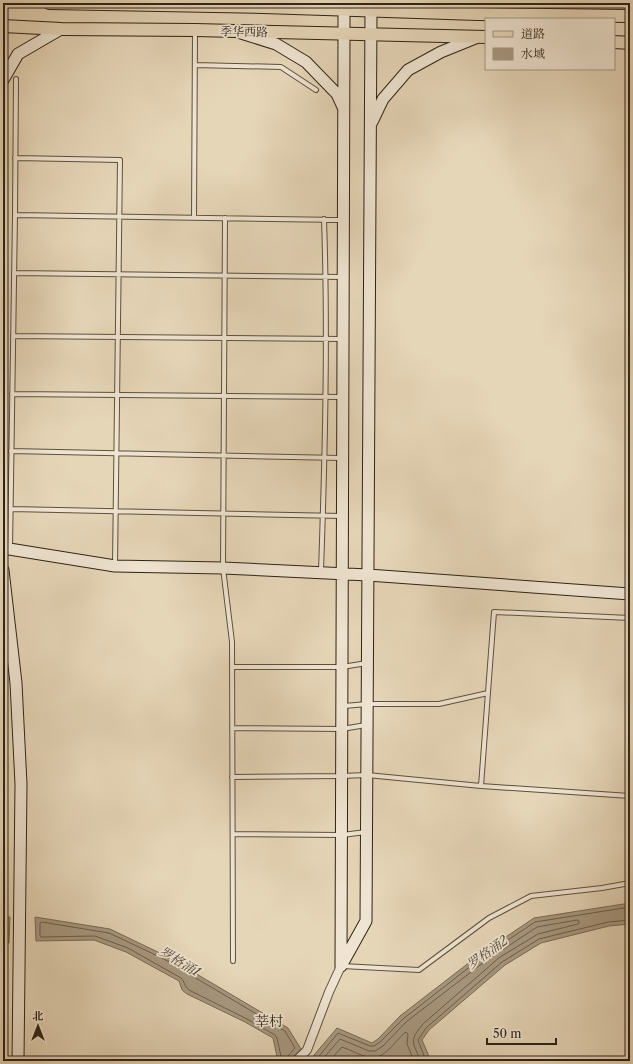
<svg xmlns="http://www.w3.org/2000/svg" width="633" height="1064" viewBox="0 0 633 1064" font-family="'Libre Caslon Text','Noto Serif SC',serif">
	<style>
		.water { fill: #a89981; stroke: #786a56 }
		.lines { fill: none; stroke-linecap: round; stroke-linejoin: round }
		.shore { stroke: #6c5e4c; stroke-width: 1 }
		.lane-casing { stroke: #5d503e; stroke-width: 6 }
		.street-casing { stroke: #5d503e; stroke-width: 10 }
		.secondary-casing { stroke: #2f2316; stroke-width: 13 }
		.primary-casing { stroke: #2f2316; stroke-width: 14 }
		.lane { stroke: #efe4d1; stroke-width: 4 }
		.street { stroke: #efe4d1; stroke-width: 8 }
		.secondary { stroke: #efe4d1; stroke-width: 11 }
		.primary { stroke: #e6d6b8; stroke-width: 12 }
		.labels { text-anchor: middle; stroke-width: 3.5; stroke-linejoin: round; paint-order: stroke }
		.street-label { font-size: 12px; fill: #2f2316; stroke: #efe4d1 }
		.water-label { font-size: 13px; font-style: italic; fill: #594c3b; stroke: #efe4d1 }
		.quarter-label { font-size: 14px; fill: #2f2316; stroke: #efe4d1 }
	</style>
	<rect width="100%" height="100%" fill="#e6d6b8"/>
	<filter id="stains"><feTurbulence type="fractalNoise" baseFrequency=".005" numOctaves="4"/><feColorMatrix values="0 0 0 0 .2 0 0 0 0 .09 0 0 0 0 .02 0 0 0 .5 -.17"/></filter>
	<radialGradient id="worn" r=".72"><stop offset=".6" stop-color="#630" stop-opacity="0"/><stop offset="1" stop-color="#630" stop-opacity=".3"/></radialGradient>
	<path class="water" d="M630,903V924L609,926L541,943L505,965L429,1030L422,1040L431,1061H309L337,1028L372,1043L378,1039L400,1016L479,955L534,918Z
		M3,917H10L9,943L3,942Z
		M35,917L110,929L166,956L288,1028L301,1049L288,1061H278L273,1038L245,1022L187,994L182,990L179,981L126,952L94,940L36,941Z"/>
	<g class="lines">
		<path class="shore" d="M282,1061L277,1038L275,1035L247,1019L189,990C184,986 185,982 181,978L128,948L95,936L41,937L40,936V923L42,922L109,933L164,959L285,1031L295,1048L287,1057L286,1061
			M315,1061L338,1033L370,1046H374L380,1042L403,1019L481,958L535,922L630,907
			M321,1061L340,1039L369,1051H375L383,1046L406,1022L484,962L537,927L577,920L579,921V923L578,924L538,934L500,957L424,1023C409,1040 412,1042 421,1061
			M329,1061L342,1047C351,1050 359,1055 368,1057C385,1061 395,1040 406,1032L408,1034L407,1044L414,1061
			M426,1061L418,1040L426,1028L502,962L539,939L608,922L630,920"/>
		<g class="lane-casing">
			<path id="lane" d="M195,65L281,67L316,90
				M15,158L120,160L115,566
				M15,215L343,220
				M194,218L195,31
				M225,218L223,568L232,642L233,961
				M14,273L342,277
				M13,336L342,339
				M12,394L341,397
				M11,451L341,458
				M11,509L342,516
				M10,549L15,215L16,79
				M321,571C325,454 328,337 324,219
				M232,667H342L367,663
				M344,706L367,704H439L488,693
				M232,728L342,729L366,725
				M232,777L342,776L367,775L481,786L494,612L630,618
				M481,786L630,796
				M233,834L342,835L366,832
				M342,966L419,970L489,918L531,896L602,888L630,883"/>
		</g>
		<g class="street-casing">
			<path id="street" d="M445,3L468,10
				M296,1061L307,1050L329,992L341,966"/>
		</g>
		<g class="secondary-casing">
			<path id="secondary" d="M241,33L276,44L306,62L337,94L343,107
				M3,80L18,54L61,29
				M372,122L383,99L408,70L441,52L478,37
				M3,548L115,566L223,568L368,575L630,594
				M3,570L16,683L21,784L18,1061
				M341,966L366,921L371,11
				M341,966L344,34V10"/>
		</g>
		<g class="primary-casing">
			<path id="primary" d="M49,3L263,7L478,14L630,16
				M3,26L61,29L195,30L486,37
				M614,42L630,43"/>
		</g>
		<use href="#lane" class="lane"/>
		<use href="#street" class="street"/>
		<use href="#secondary" class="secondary"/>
		<use href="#primary" class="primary"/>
	</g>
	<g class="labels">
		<g class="street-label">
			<text transform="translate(244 32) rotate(1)" y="4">季华西路</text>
		</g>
		<g class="water-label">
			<text transform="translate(487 952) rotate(-35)" y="5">罗格涌2</text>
			<text transform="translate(180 961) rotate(31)" y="5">罗格涌1</text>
		</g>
		<g class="quarter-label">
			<text x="269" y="1026">莘村</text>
		</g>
	</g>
	<rect width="633" height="1064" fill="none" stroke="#e6d6b8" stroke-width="16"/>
	<rect x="4" y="4" width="625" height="1056" fill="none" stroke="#2f2316" stroke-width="2"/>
	<rect x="8" y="8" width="617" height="1048" fill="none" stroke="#2f2316"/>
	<rect x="485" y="18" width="130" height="52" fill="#efe4d1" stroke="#a29786"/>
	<rect x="493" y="31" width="20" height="6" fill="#e6d6b8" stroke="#a29786"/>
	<text x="521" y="38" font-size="12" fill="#2f2316">道路</text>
	<rect x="493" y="48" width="20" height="12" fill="#a89981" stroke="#a29786"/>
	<text x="521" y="58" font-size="12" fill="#2f2316">水域</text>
	<g transform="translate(38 1026)" stroke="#efe4d1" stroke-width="3" paint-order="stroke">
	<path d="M0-3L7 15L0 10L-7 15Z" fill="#2f2316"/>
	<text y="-6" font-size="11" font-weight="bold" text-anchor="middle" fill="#2f2316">北</text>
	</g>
	<path d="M487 1038v6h69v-6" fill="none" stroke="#2f2316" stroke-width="2"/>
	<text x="493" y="1038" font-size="12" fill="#2f2316" stroke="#efe4d1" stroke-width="3" paint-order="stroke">50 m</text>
	<rect width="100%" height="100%" filter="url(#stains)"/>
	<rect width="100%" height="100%" fill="url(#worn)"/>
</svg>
